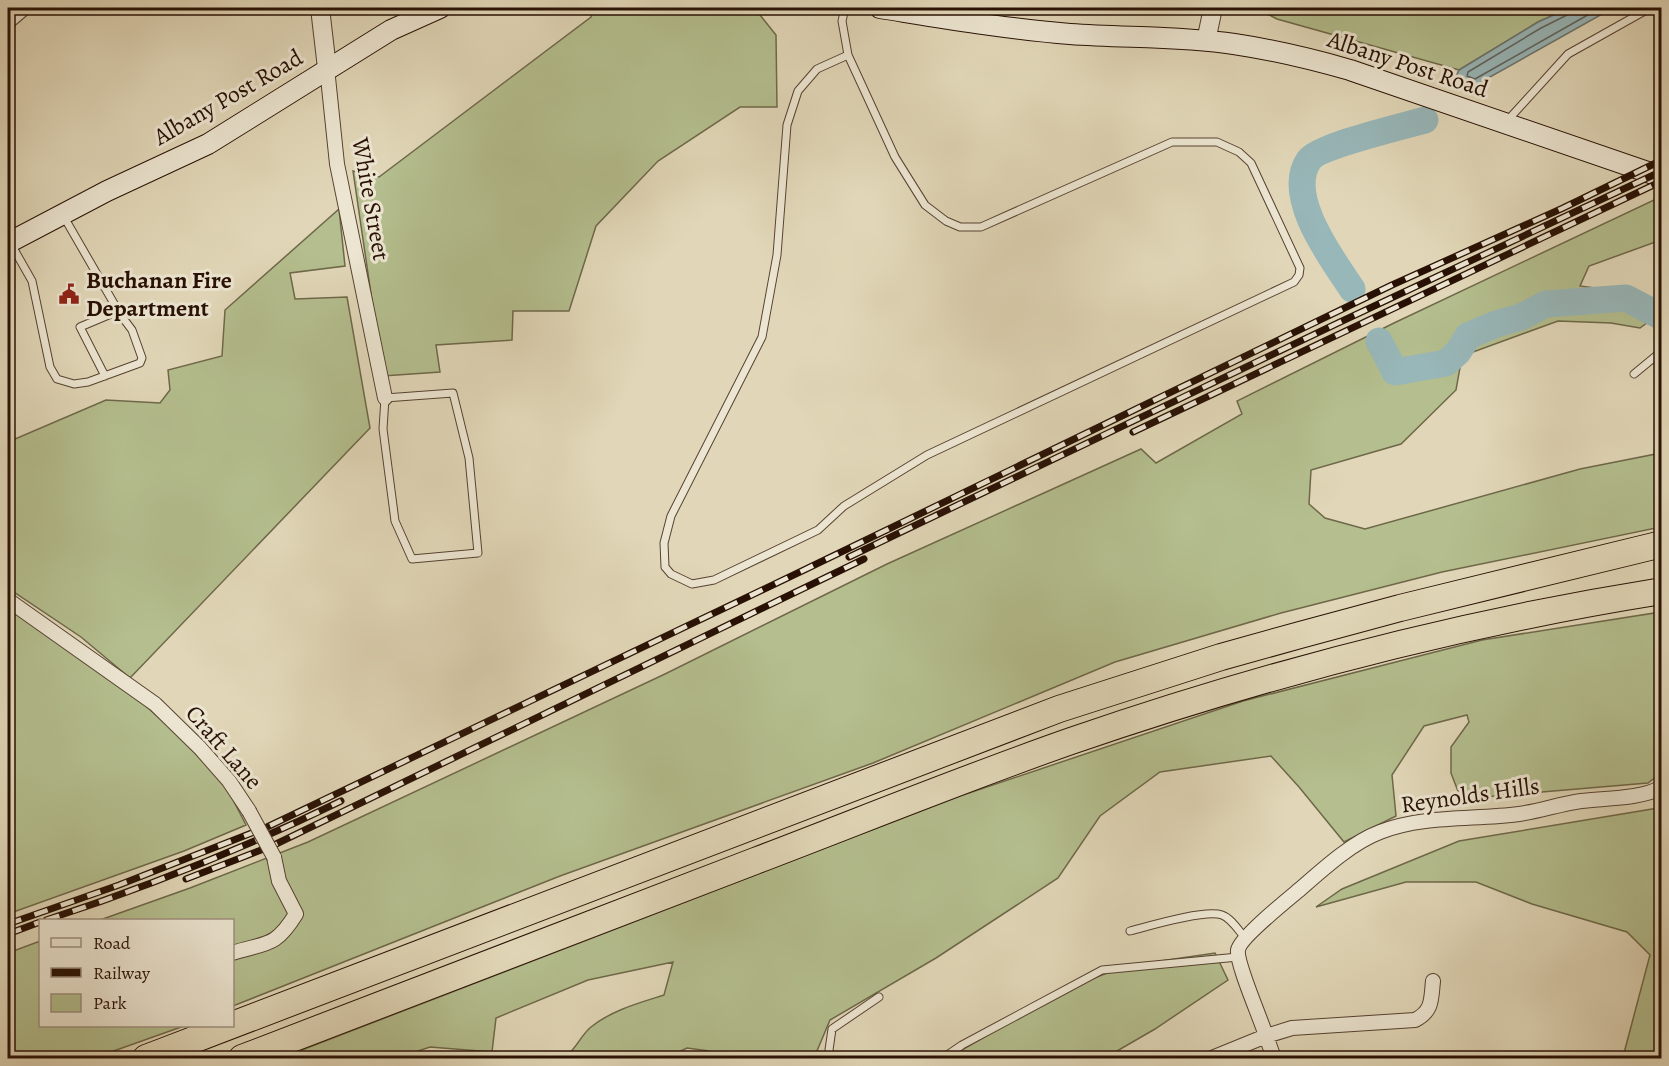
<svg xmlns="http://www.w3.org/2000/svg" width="1669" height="1066" viewBox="0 0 1669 1066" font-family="Alegreya,serif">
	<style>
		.green { fill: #b4be8e; stroke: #6e6849; stroke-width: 1.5 }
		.water { fill: #98b7b9; stroke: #6b7571; stroke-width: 1.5 }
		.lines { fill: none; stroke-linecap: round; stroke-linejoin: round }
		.shore { stroke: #60645e; stroke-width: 1.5 }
		.river { stroke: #98b7b9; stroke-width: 27 }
		.service-casing { stroke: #564231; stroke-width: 9 }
		.minor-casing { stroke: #564231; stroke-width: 16 }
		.tertiary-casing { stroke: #564231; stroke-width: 20 }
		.secondary-casing { stroke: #281104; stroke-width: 22 }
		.motorway-casing { stroke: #281104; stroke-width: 28 }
		.service { stroke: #ece5d1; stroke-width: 7 }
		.minor { stroke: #ece5d1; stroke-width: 14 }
		.tertiary { stroke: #ece5d1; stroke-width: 18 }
		.secondary { stroke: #ece5d1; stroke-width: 20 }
		.motorway { stroke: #e1d7b8; stroke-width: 26 }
		.rail-casing { stroke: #281104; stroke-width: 7 }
		.rail { stroke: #ece5d1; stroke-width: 4.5; stroke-dasharray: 14; stroke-linecap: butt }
		.minor-bridge-casing { stroke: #564231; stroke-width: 16; stroke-linecap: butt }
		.minor-bridge { stroke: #ece5d1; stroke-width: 14 }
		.labels { text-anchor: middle; stroke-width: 6; stroke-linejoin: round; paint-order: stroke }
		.street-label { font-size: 24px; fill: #281104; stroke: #ece5d1 }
		.poi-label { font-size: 24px; font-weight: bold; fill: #281104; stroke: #ece5d1; text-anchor: start }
	</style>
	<rect width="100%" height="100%" fill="#e1d7b8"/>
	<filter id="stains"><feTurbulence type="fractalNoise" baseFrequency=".00333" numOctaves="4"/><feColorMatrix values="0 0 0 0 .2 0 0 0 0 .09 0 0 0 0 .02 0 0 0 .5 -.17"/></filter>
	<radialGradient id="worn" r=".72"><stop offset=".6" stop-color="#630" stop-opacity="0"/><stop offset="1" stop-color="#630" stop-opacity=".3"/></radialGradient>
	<path class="green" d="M594,8H732L756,10L776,35L777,107H740L658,161L596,226L569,311H513L512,340L436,345L440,372L383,376L353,171L379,177L591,17Z
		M1256,8H1570L1538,22L1459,70L1277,19Z
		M1656,199L1661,201V240L1589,266L1580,286L1617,291L1649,303L1651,320L1640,328L1611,323L1558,321L1462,356L1456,390L1401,444L1311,470L1309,504L1325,518L1365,529L1580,469L1661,453V527L1442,572L1281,613L1115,662L873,763L560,876L233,1006L232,920H100L190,888L308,842L665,674L887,564L1141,449L1156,463L1242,414L1237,401L1394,323Z
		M339,209L345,266L290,273L295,299L347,297L370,428L130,678L81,637L8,588V442L106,400L160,403L170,390L168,370L222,356L225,310Z
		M8,607L140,701L171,728L209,767L229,792L246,825L184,851L8,914Z
		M1661,612V773L1648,783L1461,799L1451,773V747L1469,722L1467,715L1424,726L1392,775L1396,816L1344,842L1299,787L1271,756L1160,772L1100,816L1058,878L936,958L830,1020L814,1058H714L709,1051L687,1048L666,1058H562C575,1052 580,1036 591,1027C612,1010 639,1003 664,995L673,962L588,980L496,1018L492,1052L430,1047L397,1058H281L960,796L1243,701L1482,640Z
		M1661,805V1058H1619L1624,1053L1650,955L1627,932L1532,904L1476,882H1406L1316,907L1342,889L1459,841L1658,808Z
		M40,941V1026H184L94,1058H8V953Z
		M1215,953L1228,980L1155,1029L1105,1058H957L960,1051L1070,987L1126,966Z"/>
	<path class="water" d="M1569,8H1613L1474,86L1455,79L1459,70L1538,22Z"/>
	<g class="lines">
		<path class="shore" d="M1570,8L1567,15L1541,28L1468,72L1467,76L1475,79L1600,8"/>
		<path class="river" d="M1352,289C1333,260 1284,196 1309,160C1319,146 1404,126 1425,120
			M1379,341L1395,372L1446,363L1458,352L1468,336L1496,324L1521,317L1546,304L1626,298L1662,317"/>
		<g class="service-casing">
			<path id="service" d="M845,8L842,21L848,55L895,157L925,205L946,221L960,227H981L1172,142H1217L1239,152L1251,163L1300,268L1299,275L1294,282L927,455L844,506L818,530L714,580L692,584L671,574L665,567L664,543L671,516L762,337L777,255L787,125L798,91L817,69L848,55
				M1507,121L1568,54L1650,8
				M11,244L32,281L50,367L57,379L74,384L88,382L140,363L142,358L132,330L120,314L64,217
				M1634,374L1662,351
				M105,376L80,327L118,311
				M453,393L469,458L478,553L412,559L395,521L383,429L385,398Z
				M1130,931C1149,926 1205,909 1222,915C1231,918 1239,931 1245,938
				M831,1058L829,1050L832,1029L879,997
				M943,1058L962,1045L1102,970L1238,957"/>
		</g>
		<g class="minor-casing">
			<path id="minor" d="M327,68L337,164L385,398
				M8,600L155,704L200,748L229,781L249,811
				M232,953C267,942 275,948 296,914L279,881L274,857
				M1433,981C1431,999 1433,1011 1415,1020L1292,1028L1266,1036C1261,1019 1236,963 1238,950C1240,938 1287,900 1299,890C1322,870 1351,843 1380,832C1423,815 1474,820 1519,814C1540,811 1560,804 1581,801C1604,798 1642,799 1662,787
				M1212,1058L1266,1036L1274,1058"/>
		</g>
		<g class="tertiary-casing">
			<path id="tertiary" d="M320,8L327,68
				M8,19L21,8
				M1206,41L1213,8"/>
		</g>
		<g class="secondary-casing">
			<path id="secondary" d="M880,8C943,18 1007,29 1070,34C1125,38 1180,36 1234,44C1274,50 1312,59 1350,70L1662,177
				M8,243L107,191L208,144L391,30L440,8"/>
		</g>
		<g class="motorway-casing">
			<path id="motorway" d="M146,1058L1059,709L1221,657L1300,635L1400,608L1662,544
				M242,1058C413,993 584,927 755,861C860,821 965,778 1071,741C1263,675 1461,623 1662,591"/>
		</g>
		<use href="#service" class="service"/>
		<use href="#minor" class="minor"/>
		<use href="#tertiary" class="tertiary"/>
		<use href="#secondary" class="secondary"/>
		<use href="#motorway" class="motorway"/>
		<g class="rail-casing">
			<path id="rail" d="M1133,432L1662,181
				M849,557L1338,323L1662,171
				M186,879L274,845L864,559
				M46,920C147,887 245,848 341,801
				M8,924L119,885L267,827L804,570L1392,285L1563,208L1662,160
				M8,934L40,922"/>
		</g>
		<use href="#rail" class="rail"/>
		<g class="minor-bridge-casing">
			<path id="minor-bridge" d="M249,811L274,857"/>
		</g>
		<use href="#minor-bridge" class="minor-bridge"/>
	</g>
	<defs>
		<g id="civic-bare" transform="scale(1.62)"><path d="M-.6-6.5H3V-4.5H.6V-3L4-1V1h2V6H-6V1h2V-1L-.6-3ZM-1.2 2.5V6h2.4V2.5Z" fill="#8f2418" stroke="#ece5d1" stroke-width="2.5" paint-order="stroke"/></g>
	</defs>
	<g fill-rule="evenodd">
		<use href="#civic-bare" x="69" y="294"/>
	</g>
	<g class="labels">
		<g class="street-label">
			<text transform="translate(1408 64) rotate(18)" y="8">Albany Post Road</text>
			<text transform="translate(228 97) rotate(-30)" y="8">Albany Post Road</text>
			<text transform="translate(371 199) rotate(80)" y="8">White Street</text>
			<text transform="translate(224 747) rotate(49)" y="8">Craft Lane</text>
			<text transform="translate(1470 795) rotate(-8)" y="8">Reynolds Hills</text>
		</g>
		<g class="poi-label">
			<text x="86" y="288">Buchanan Fire<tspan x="86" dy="28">Department</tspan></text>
		</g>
	</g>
	<rect width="1669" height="1066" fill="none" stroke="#e1d7b8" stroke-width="30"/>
	<rect x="9" y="9" width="1651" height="1048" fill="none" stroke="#281104" stroke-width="3"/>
	<rect x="15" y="15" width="1639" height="1036" fill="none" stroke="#281104" stroke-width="1.5"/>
	<rect x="39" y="919" width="195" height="108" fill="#ece5d1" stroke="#9e907f" stroke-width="1.5"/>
	<rect x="51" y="938" width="30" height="9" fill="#ece5d1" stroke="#9e907f" stroke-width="1.5"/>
	<text x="93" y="949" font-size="18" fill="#281104">Road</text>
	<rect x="51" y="968" width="30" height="9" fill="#281104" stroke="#9e907f" stroke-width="1.5"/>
	<text x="93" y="979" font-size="18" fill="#281104">Railway</text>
	<rect x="51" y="994" width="30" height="18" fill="#b4be8e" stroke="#9e907f" stroke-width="1.5"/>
	<text x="93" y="1009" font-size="18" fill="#281104">Park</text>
	<rect width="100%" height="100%" filter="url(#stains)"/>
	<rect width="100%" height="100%" fill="url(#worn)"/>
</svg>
